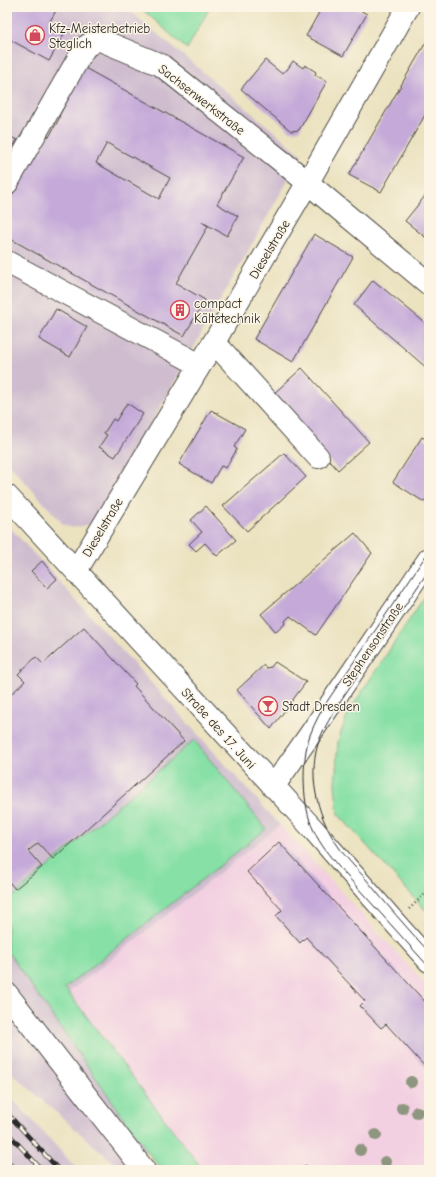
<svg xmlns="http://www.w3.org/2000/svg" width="436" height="1177" viewBox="0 0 436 1177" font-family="'Comic Neue',sans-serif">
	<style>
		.built { fill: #f2cfe1 }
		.industrial { fill: #cfbdcf }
		.green { fill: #87e0a6; stroke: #598668 }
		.building { fill: #c5aad9; fill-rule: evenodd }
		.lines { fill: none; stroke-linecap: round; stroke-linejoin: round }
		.minor-casing { stroke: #484641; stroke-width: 24 }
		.path { stroke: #484641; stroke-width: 2.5; stroke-dasharray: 1 3; stroke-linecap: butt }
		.minor { stroke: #fff; stroke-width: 22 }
		.tram { stroke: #2b2b2b; stroke-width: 1 }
		.rail-casing { stroke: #2b2b2b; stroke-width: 4.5 }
		.rail { stroke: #fcf5e5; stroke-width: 3; stroke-dasharray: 9; stroke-linecap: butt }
		.tree { fill: #8e967f }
		.labels { text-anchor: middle; stroke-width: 3; stroke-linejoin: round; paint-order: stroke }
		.poi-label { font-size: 13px; fill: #2b2b2b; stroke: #fcf5e5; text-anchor: start }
		.street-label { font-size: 13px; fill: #2b2b2b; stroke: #fcf5e5 }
	</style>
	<rect width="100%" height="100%" fill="#fcf5e5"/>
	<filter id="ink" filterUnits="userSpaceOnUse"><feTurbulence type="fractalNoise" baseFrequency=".025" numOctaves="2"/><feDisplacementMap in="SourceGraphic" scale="8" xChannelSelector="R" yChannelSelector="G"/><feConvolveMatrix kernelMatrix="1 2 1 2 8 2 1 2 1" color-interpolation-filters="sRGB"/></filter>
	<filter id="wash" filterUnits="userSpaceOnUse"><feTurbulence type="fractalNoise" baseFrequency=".012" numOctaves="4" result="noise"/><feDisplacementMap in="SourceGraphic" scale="16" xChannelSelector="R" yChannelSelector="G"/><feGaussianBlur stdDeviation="0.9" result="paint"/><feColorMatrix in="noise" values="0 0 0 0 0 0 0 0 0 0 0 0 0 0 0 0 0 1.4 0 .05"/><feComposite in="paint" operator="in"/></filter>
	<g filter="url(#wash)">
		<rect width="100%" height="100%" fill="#ebe2c0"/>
		<path class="built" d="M280,825L429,988V1170H176L59,1000Z"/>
		<path class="industrial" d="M7,7H125L302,155L95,523L72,528L63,524L7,462Z
			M7,524L280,825L59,1000L153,1144L122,1170L7,1069Z
			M7,1093L78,1170H7Z"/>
		<path class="green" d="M140,7H210L187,49Z
			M429,590V914L338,814L335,785L338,741L348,713Z
			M194,740L266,829L65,988L203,1170H163L150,1155L7,951V902Z"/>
		<g id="blocks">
			<path class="building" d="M7,7H58L49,23L65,32L49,61L7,38Z
				M322,7H354L367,14L343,56L306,36Z
				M429,37V108L381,192L349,175Z
				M265,60L281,73L287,70L293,61L303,68L305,65L316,72L315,75L327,81L299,130L291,131L241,89Z
				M85,68L244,157L217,204L238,216L227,236L202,222L208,226L176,283L205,300L184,336L7,237V204L46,135L49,137L60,117L59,116ZM107,143L170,178L159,199L96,163Z
				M7,135L17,140L7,158Z
				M425,196L429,199V240L405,221Z
				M314,234L353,257L293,362L254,339Z
				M373,280L429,326V370L354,305Z
				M56,309L87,327L70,357L39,339Z
				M302,368L369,442L338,470L271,396Z
				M127,403L143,414L115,457L99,447L107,435L104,433L113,419L116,421Z
				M211,410L245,429L234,447L237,449L226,468L221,466L211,483L179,464Z
				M422,437L429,441V494L424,502L393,482Z
				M284,453L306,477L247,531L223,506Z
				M206,506L236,540L217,556L205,543L196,551L189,544L202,532L191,520Z
				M355,533L372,553L316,635L290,616L285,621L286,623L276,632L261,614Z
				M42,561L57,579L47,588L31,571Z
				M84,627L136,684L134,686L184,741L53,859L38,843L28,851L42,867L15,889L10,883L8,885L7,884V698L25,681L18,674L36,657L43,664Z
				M275,662L306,682L271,729L237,690L264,665L266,668L271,667Z
				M279,842L429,1006V1071L386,1024L381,1028L360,1006L365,1001L306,937L300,943L276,916L282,910L247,872Z
				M306,1165L311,1170H300Z"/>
		</g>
	</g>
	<g filter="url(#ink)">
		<use href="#blocks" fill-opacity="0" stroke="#484641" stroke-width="1"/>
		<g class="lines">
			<g class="minor-casing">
				<path id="minor" d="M7,183L85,47L98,39L161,65L290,168L429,284
					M7,262L200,365
					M214,342L318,457
					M7,496L313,829L395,923L429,961
					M76,571L214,342L308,182L408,7
					M273,787L309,736L429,559
					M7,994L144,1170"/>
			</g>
			<path class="path" d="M409,909L429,890"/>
			<use href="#minor" class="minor"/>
			<path class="tram" d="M429,551L328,700C321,711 315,722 310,735C301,759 302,808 314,831C320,844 329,855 338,866L429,967
				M429,570L339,703C332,715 325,726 320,738C307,772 316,813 336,843C344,856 355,867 365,878C386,904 407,928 429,952"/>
			<g class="rail-casing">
				<path id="rail" d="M7,1113L59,1170
					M7,1132L42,1170
					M7,1161L15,1170"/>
			</g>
			<use href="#rail" class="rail"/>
		</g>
		<g class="tree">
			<circle cx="411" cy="1082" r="6"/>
			<circle cx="402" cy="1108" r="6"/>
			<circle cx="417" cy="1112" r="6"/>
			<circle cx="376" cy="1135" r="6"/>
			<circle cx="360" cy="1150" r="6"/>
			<circle cx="385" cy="1162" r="6"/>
		</g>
	</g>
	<defs>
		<g id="shop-ring" transform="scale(1)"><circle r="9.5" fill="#fcf5e5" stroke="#d1495b" stroke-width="1.5"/><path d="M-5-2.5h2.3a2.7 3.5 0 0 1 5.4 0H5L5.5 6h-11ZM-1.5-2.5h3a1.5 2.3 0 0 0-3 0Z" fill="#d1495b"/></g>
		<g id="building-ring" transform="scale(1)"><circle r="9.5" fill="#fcf5e5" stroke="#d1495b" stroke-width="1.5"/><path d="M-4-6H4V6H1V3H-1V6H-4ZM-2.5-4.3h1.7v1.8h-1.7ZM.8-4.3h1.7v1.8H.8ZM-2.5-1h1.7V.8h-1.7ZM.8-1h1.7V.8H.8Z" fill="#d1495b"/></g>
		<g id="bar-ring" transform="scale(1)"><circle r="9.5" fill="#fcf5e5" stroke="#d1495b" stroke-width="1.5"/><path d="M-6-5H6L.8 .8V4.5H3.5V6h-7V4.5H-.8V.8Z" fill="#d1495b"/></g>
	</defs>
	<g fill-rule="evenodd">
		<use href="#shop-ring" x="35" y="35"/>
		<use href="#building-ring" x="180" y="310"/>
		<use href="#bar-ring" x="268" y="706"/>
	</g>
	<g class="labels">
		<g class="poi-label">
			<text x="49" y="33">Kfz-Meisterbetrieb<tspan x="49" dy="15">Steglich</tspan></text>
			<text x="194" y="308">compact<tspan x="194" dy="15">Kältetechnik</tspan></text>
			<text x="282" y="711">Stadt Dresden</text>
		</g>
		<g class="street-label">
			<text transform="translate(202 99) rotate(38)" y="5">Sachsenwerkstraße</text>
			<text transform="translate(269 249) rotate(-59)" y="5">Dieselstraße</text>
			<text transform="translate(102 527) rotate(-59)" y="5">Dieselstraße</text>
			<text transform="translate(372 644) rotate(-56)" y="5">Stephensonstraße</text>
			<text transform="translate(219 728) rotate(48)" y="5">Straße des 17. Juni</text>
		</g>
	</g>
	<rect width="436" height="1177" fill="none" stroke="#fcf5e5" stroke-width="24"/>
</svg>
